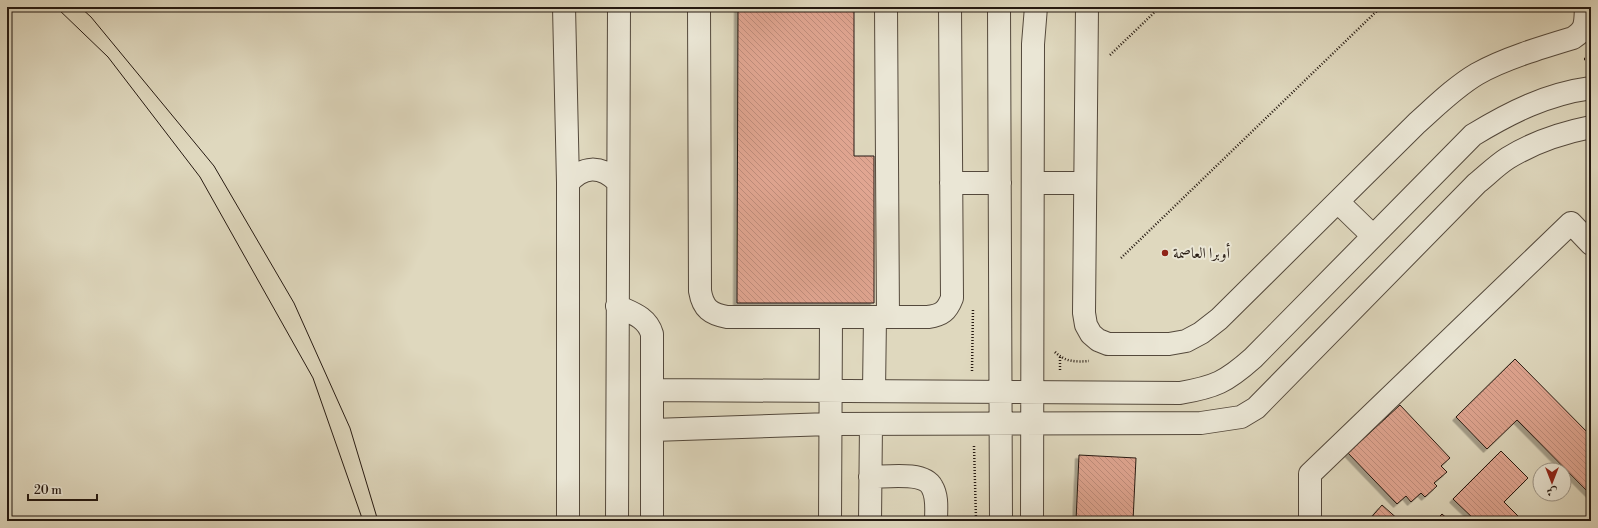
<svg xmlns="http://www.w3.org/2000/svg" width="1598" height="528" viewBox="0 0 1598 528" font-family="'Libre Bodoni',Amiri,serif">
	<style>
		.building { fill: url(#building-back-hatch); stroke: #251911; filter: url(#shadow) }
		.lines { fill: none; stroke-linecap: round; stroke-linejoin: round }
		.minor-casing { stroke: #54493c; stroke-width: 24 }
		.path { stroke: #251911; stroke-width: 2.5; stroke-dasharray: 1 2; stroke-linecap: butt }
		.minor { stroke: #eae6d5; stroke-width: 22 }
		.tram { stroke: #251911; stroke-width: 1 }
		.poi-dot { fill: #8f2418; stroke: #eae6d5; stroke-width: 1.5 }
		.labels { text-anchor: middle; stroke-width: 4; stroke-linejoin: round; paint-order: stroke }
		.poi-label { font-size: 15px; fill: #251911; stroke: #eae6d5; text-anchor: start }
	</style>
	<defs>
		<pattern id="building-back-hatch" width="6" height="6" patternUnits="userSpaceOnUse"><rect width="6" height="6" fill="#e1a692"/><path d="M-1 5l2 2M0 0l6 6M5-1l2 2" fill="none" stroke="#c18e7d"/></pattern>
		<filter id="shadow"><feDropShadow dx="-3.5" dy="3.5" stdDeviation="0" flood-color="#0004"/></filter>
	</defs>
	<rect width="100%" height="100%" fill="#dfd8be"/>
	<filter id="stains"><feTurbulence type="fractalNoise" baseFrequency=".005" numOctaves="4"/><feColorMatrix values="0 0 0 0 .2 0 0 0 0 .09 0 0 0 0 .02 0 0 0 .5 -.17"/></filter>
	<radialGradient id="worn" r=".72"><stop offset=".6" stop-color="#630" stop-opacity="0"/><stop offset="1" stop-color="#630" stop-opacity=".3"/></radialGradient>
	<path class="building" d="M738,7H854V156H874V303H737Z
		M1515,359L1591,436V495L1517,420L1487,449L1456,417Z
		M1400,405L1450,458L1441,466L1447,472L1434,483L1437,486L1425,497L1421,493L1411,502L1406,496L1397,504L1348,453Z
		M1501,451L1528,478L1504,502L1523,521H1476L1453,499Z
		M1079,455L1136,458L1133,521H1076Z
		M1382,505L1400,521H1368Z
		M1442,514L1450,521H1435Z"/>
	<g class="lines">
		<g class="minor-casing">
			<path id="minor" d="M564,7L568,183V521
				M699,7L700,291C703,309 711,314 727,317H928C942,315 947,311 952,298L950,7
				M886,7L888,317
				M999,7L1001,521
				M1087,7L1084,313L1086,325L1091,334L1098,340L1108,344H1169L1186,341L1201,333L1219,319L1417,123C1436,106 1455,87 1477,74C1503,59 1543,47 1573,38C1587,29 1585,23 1586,7
				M568,183C583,166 600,165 617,181
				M951,183H1000
				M1033,183H1085
				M1338,202L1373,236
				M617,306C632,313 647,317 652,334V521
				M653,390L1180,393C1215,387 1226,382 1253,358L1473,135C1511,112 1547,94 1591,88
				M874,391L875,317
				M653,430L830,424L1201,423L1241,417L1256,408L1477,183C1487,175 1497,165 1508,158C1534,142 1561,133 1591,127
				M870,477C886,477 924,471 932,487C938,497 936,510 936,521
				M617,521L619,7
				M830,521L831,317
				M870,521L871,424
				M1032,521L1033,44L1036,7
				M1310,521V474L1571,223L1591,244"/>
		</g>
		<path class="path" d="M1110,55L1160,7
			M1584,59H1591
			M1121,258L1381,7
			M1055,352C1065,362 1076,362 1089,361
			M1060,357V371
			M972,371L973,308
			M974,446L976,519"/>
		<use href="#minor" class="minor"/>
		<path class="tram" d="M56,7L108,57L200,177L313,378L363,521
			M80,7L91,17L214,166L294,303L350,428L378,521"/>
	</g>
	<circle class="poi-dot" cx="1165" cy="253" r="4"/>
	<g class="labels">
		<g class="poi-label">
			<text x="1173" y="258">أوبرا العاصمة</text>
		</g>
	</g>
	<rect width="1598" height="528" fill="none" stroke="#dfd8be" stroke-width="24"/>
	<rect x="8" y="8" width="1582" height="512" fill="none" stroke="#251911" stroke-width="2"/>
	<rect x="12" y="12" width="1574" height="504" fill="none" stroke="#251911"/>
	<g transform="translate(1552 482) rotate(180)"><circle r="19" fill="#eae6d5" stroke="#9b9487"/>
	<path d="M0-3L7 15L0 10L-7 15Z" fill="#8f2418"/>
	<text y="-6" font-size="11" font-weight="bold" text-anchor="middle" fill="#251911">ش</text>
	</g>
	<path d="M28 494v6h69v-6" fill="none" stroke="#251911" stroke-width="2"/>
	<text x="34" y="494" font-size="12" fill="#251911" stroke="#eae6d5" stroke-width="3" paint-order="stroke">20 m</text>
	<rect width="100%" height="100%" filter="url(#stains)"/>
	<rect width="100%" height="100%" fill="url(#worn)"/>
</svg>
